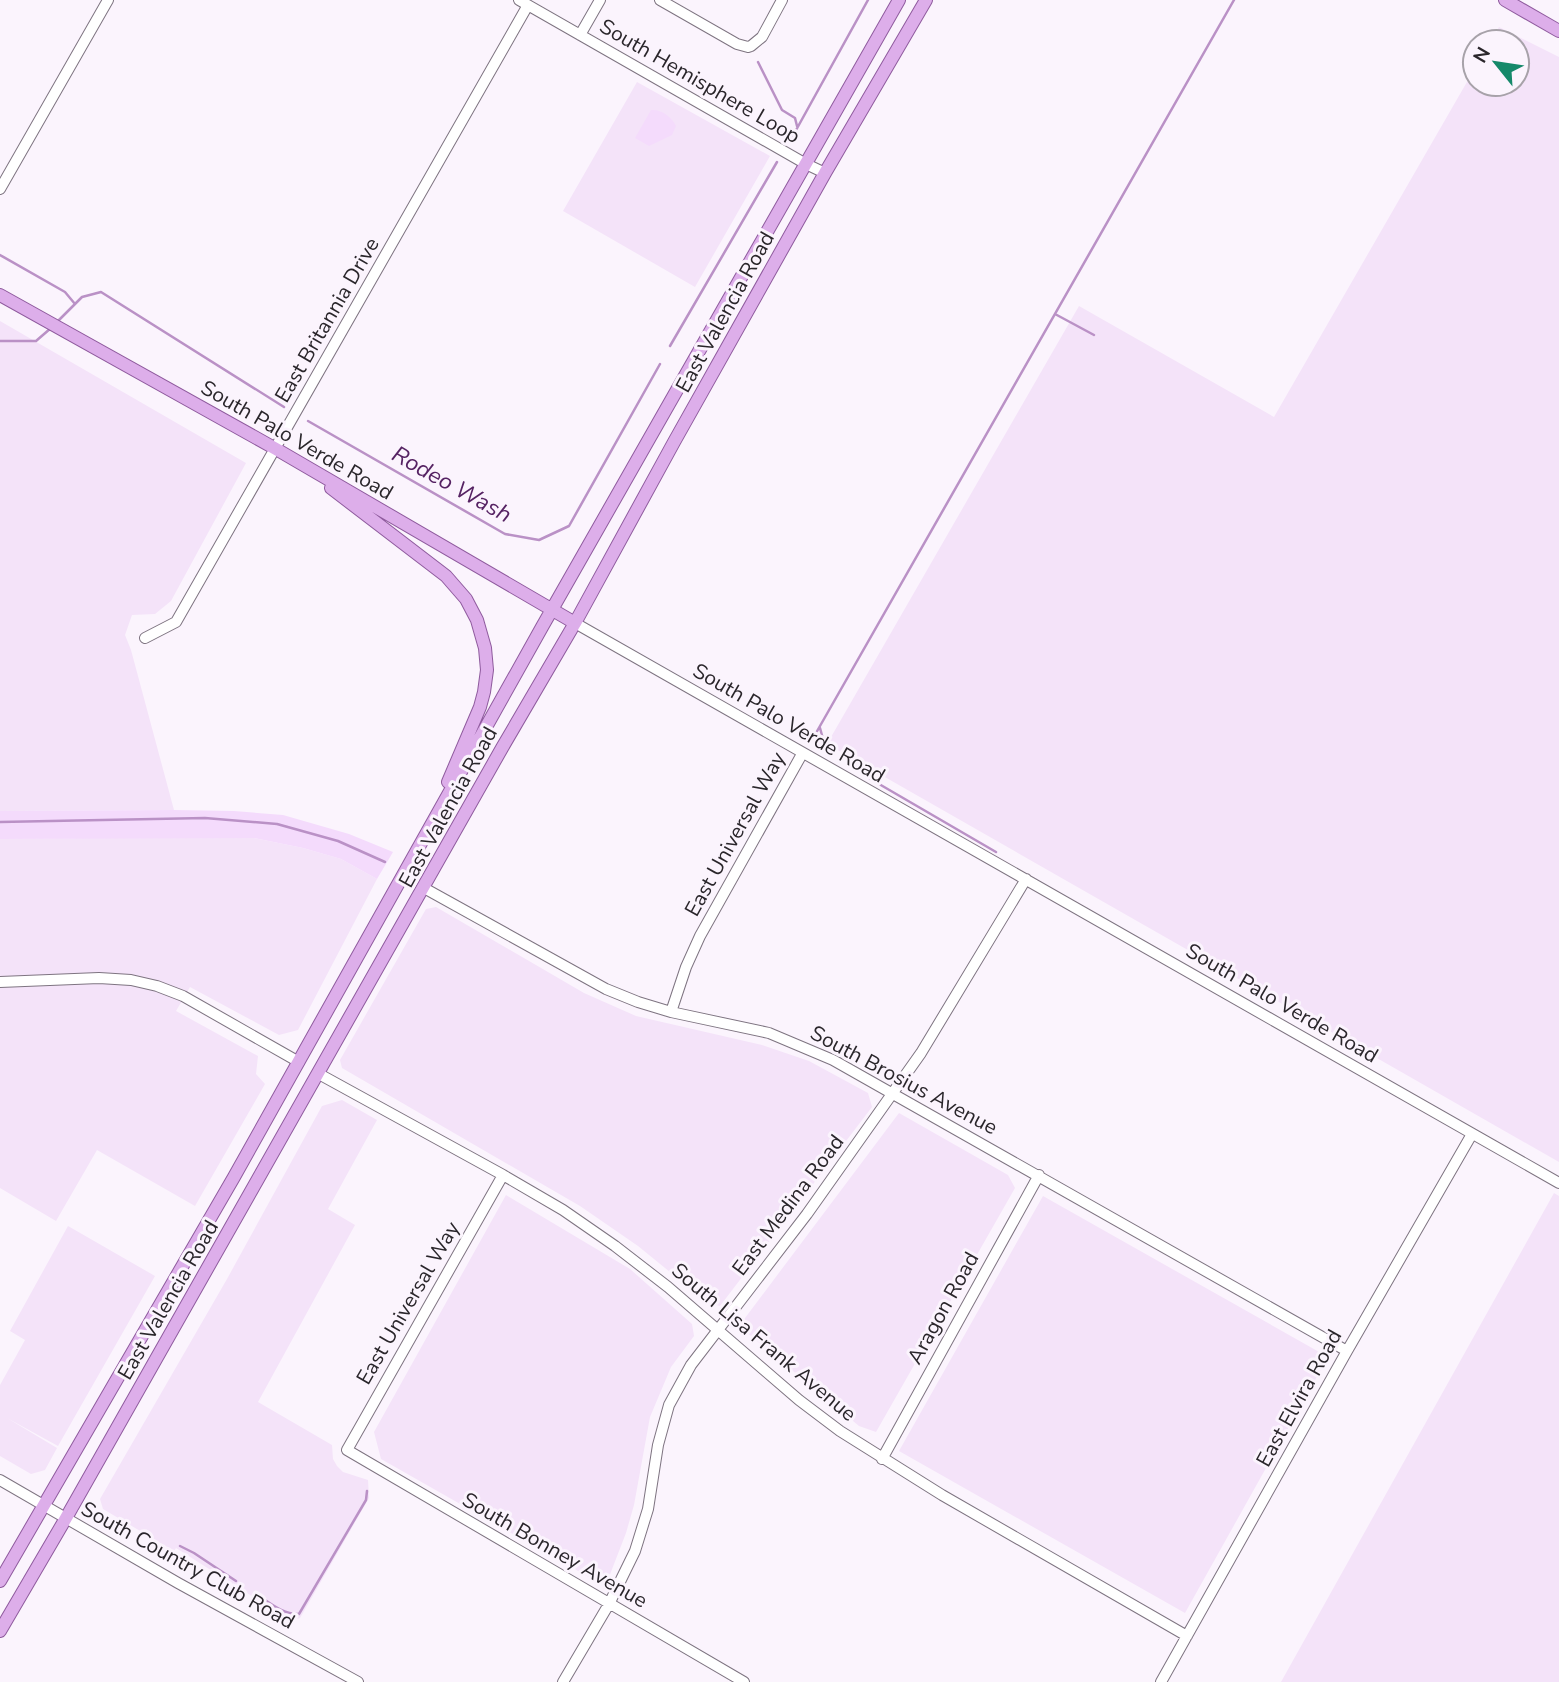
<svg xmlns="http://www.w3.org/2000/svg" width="1559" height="1682" viewBox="0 0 1559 1682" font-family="'Nunito Sans',sans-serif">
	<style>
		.built { fill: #f4e3f9 }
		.green { fill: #f4dbfc }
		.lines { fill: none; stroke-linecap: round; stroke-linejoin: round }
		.stream { stroke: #ba91c6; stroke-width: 2.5 }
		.minor-casing { stroke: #7e7481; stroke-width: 12 }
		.major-casing { stroke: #8f5b9e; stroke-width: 14 }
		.minor { stroke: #fff; stroke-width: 10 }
		.major { stroke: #ddaeea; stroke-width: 12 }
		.labels { text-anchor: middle; stroke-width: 6; stroke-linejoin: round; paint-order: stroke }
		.street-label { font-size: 21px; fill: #2a262b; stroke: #fbf4fd }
		.water-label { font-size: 23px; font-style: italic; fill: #562363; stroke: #fbf4fd }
	</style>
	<rect width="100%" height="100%" fill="#fbf4fd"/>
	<path class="built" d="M1499,27L1559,57V1162L827,744L1079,306L1274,417L1475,68V84H1517V42H1490Z
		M637,82L770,156L695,287L563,211Z
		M0,321L246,463L171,601L155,614L132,615L125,635L131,650L174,810L0,811Z
		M178,837L254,838L303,848L341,859L377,879L298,1030L279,1035L190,987L176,1011L258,1056L256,1074L265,1084L195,1206L97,1150L56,1221L0,1188V839Z
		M436,907L584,993L636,1016L762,1045L809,1061L868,1093L872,1107L720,1306L708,1303L638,1246L580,1206L342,1068L340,1060L426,909Z
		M342,1100L377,1120L328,1209L355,1225L258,1402L332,1445L333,1459L337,1466L343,1472L368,1480L369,1498L300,1618L291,1621L176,1548L174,1551L103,1509L100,1499L227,1279L322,1106Z
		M899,1113L1008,1175L1015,1188L876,1432L859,1426L739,1326Z
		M1554,1193L1559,1196V1682H1281Z
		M506,1195L630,1269L692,1324L694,1336L671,1367L650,1417L634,1505L626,1533L609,1577L594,1580L381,1459L374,1432Z
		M1043,1196L1328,1357L1185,1613L899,1451Z
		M68,1226L155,1276L58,1446L7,1418L57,1448L45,1470L31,1474L0,1456V1385L25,1340L10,1331Z"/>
	<path class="green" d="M651,110C661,109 672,117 676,126L672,135L649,146L635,138Z
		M174,810L234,811L283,815L349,834L393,852L377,879L341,859L303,848L254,838L0,839V811Z"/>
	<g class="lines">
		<path class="stream" d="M758,62L782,110L795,118L797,126
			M790,141L868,0
			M0,255L65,292L75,304
			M1055,314L1094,335
			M58,321L82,297L101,292L284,407
			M0,341H36L51,328
			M670,346L777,162
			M308,421L505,534L539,540L569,526L660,364
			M820,728L823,739L834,751
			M812,740L1234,0
			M849,759L867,777L996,852
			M0,822L205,818L277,824L338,841L385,862
			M180,1546L194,1553L236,1581
			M256,1594C269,1602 283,1615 299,1614L366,1500L367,1491"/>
		<g class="minor-casing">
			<path id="minor" d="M519,0L806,164L825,173
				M660,0L737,44L748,47L751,46
				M580,35L600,0
				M751,46L762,37L782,0
				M0,189L108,0
				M575,623L1559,1183
				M145,638L176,622L528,5
				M424,888L606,989L638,1002L671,1012L769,1033L833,1060L1347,1351
				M0,982L99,978L131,980L157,986L183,996L299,1062
				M671,1012L686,967L700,936L802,754
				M319,1074L503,1175L563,1210L615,1246L668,1287L799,1400L840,1431L942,1495L1187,1636
				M503,1175L347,1450L744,1682
				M882,1459L1039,1175
				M0,1480L178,1583L358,1682
				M563,1682L609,1604L635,1551L648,1509L658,1445L669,1405L691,1365L807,1214L921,1053L1026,879
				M1161,1682L1347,1351L1472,1134"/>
		</g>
		<g class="major-casing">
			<path id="major" d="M1505,0L1559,31
				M0,295L276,449L575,623
				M331,488L446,576L466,599L477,620L485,648L487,670L484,692L480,707L448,782
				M0,1581L234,1177L542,627L899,0
				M0,1631L66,1518L502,748L575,623L674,442L825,173L926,0"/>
		</g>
		<use href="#minor" class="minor"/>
		<use href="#major" class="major"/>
	</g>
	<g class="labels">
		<g class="street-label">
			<text transform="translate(700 81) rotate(30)" y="7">South Hemisphere Loop</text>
			<text transform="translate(725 312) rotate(-61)" y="7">East Valencia Road</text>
			<text transform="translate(327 320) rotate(-60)" y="7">East Britannia Drive</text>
			<text transform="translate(297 440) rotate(30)" y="7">South Palo Verde Road</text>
			<text transform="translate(789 723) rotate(30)" y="7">South Palo Verde Road</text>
			<text transform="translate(448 807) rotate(-61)" y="7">East Valencia Road</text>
			<text transform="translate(735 834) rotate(-61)" y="7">East Universal Way</text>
			<text transform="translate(1282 1003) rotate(30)" y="7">South Palo Verde Road</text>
			<text transform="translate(904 1080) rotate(28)" y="7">South Brosius Avenue</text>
			<text transform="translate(788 1205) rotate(-53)" y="7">East Medina Road</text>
			<text transform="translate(168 1300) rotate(-60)" y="7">East Valencia Road</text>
			<text transform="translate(408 1303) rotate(-60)" y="7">East Universal Way</text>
			<text transform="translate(943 1308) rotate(-61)" y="7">Aragon Road</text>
			<text transform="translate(764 1342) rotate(40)" y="7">South Lisa Frank Avenue</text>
			<text transform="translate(1299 1398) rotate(-61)" y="7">East Elvira Road</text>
			<text transform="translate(555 1550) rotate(30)" y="7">South Bonney Avenue</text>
			<text transform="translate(188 1565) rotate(29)" y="7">South Country Club Road</text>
		</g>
		<g class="water-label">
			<text transform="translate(452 484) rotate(29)" y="8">Rodeo Wash</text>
		</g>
	</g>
	<g transform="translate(1496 63) rotate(300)"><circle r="33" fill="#fbf4fd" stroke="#a7a2a9" stroke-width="2"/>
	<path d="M0-5L12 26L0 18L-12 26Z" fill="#15896a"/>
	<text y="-10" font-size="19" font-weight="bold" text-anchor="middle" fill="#2a262b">N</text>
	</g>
</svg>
